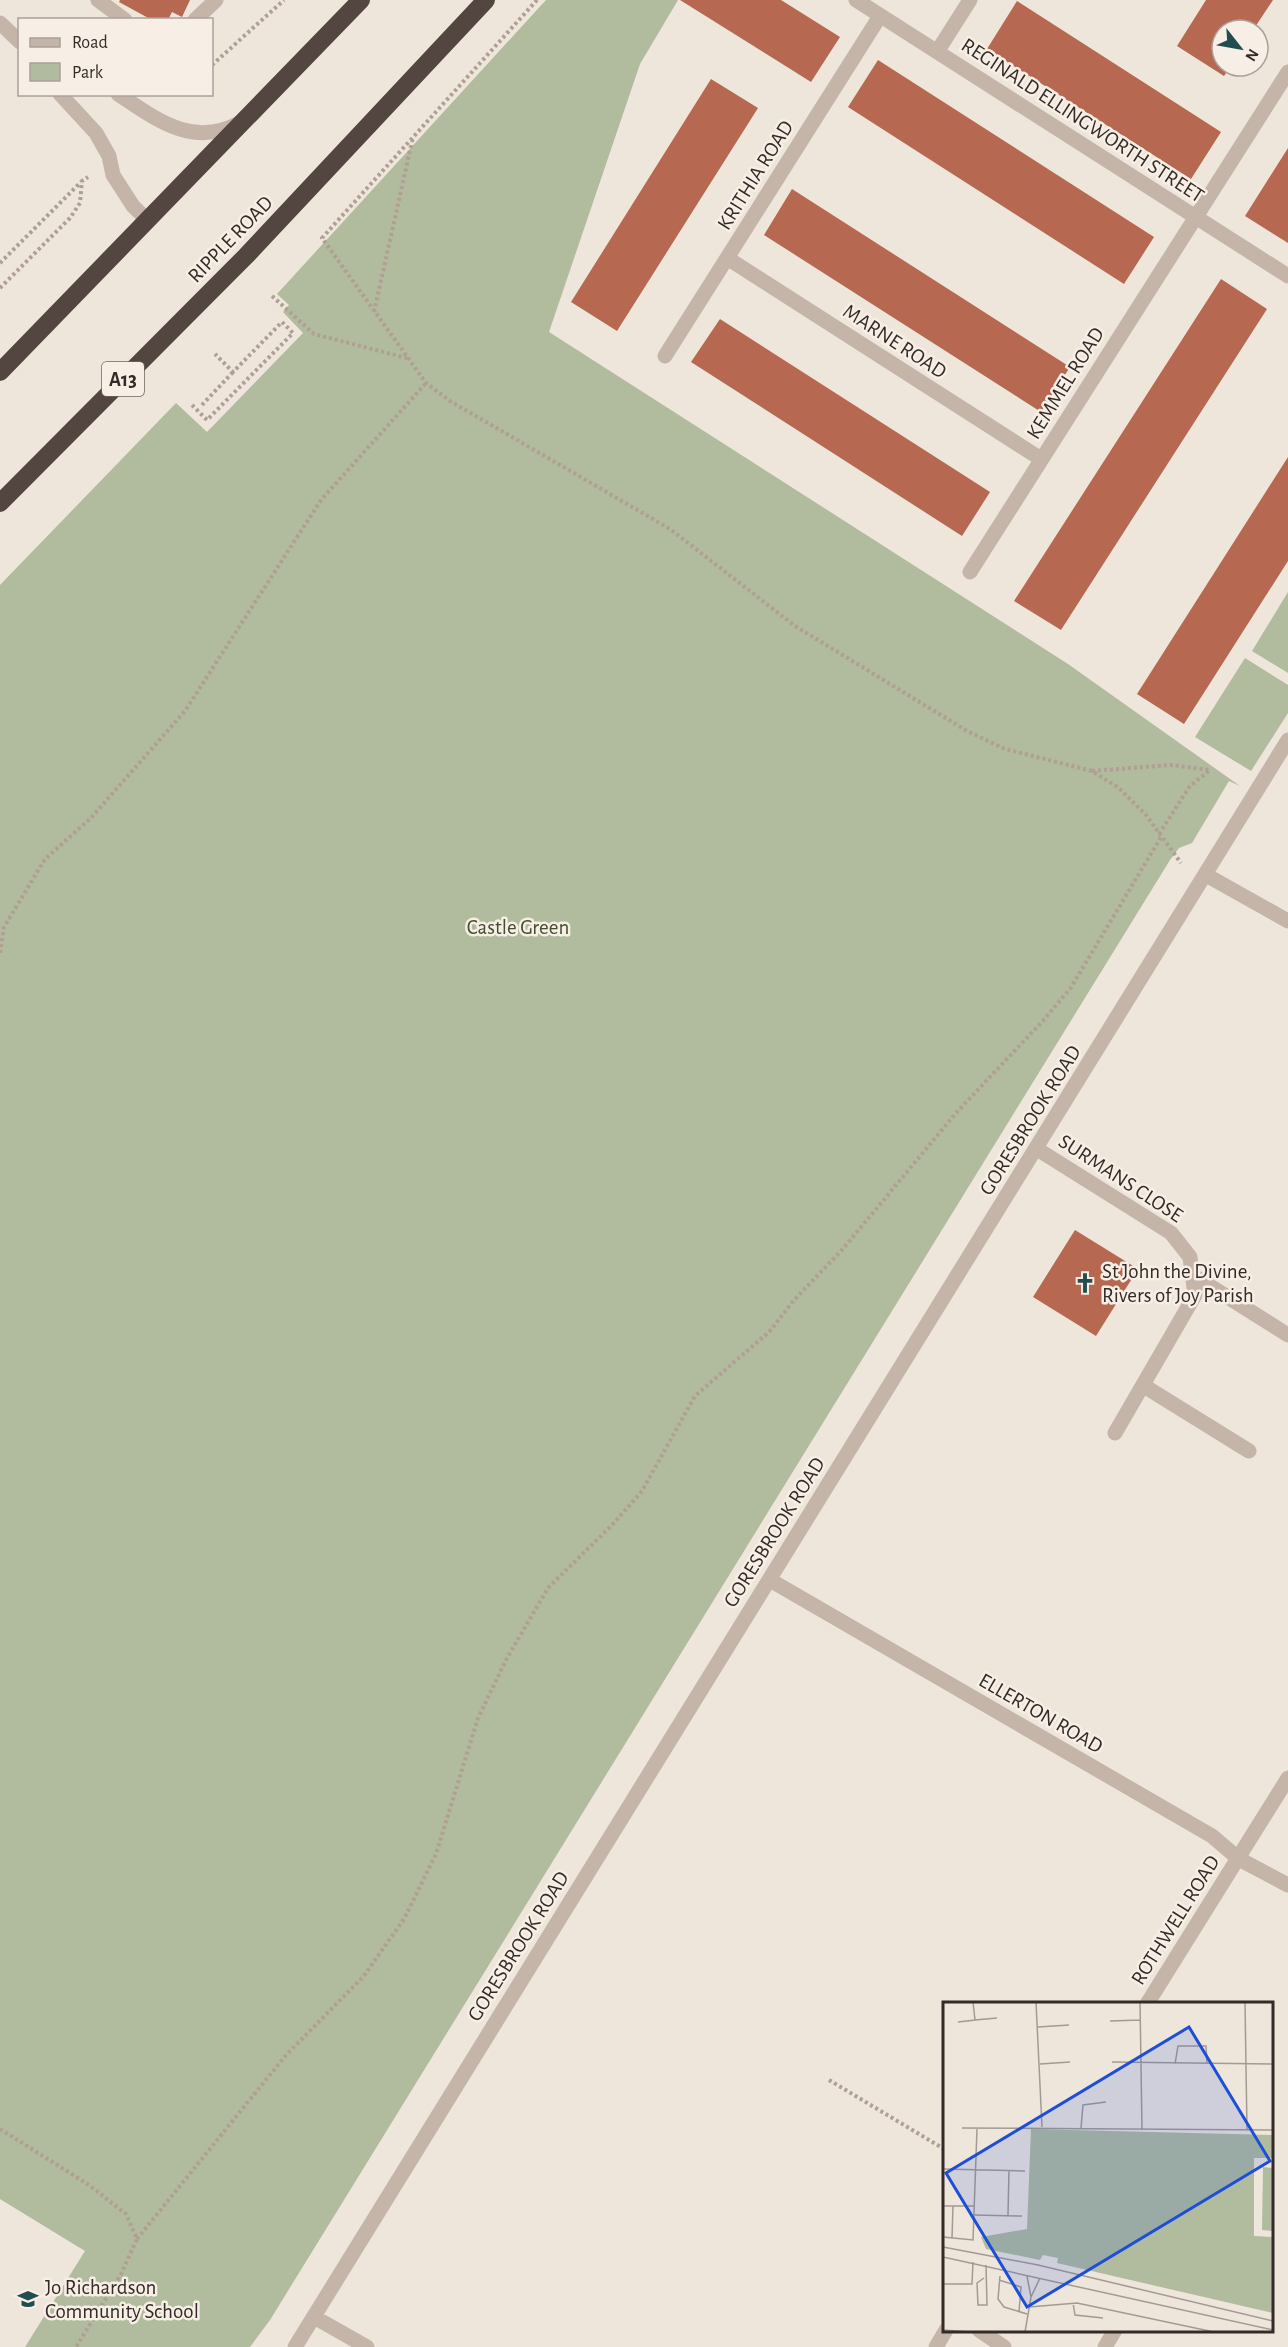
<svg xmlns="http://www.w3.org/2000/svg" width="1288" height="2347" viewBox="0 0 1288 2347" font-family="'Alegreya Sans',sans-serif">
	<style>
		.green { fill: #b1bb9d }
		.building { fill: #b76850 }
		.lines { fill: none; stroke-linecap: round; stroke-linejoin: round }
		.path { stroke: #b09f93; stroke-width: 4; stroke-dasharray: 3 3; stroke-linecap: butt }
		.minor { stroke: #c5b5a8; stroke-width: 15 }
		.highway { stroke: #534540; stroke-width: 18 }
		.labels { text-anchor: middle; stroke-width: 5; stroke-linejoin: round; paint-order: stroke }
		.shield { fill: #f7efe6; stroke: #6e6660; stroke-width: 1.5 }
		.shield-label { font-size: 20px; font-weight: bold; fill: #332b27 }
		.street-label { font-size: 21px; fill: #332b27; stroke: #f7efe6 }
		.park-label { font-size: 21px; fill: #434e2e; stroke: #f7efe6 }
		.poi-label { font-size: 21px; fill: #332b27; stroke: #f7efe6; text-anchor: start }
		.inset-road { fill: none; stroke: #a39b93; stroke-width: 1.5 }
		.view { fill: #1d4ed8; fill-opacity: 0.15; stroke: #1d4ed8; stroke-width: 3 }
		.inset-edge { fill: none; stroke: #332b27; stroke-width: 3 }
	</style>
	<rect width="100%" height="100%" fill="#eee5db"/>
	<path class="green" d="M546,0H678L640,64L549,332L1068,664L1240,786L1229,781L1192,843L1179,848L1170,860L270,2320L250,2347H25L85,2251L0,2199V585L176,403L207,432L303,333L283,312L289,305L277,294Z
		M1288,592V673L1252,651Z
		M1245,658L1288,685V713L1251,771L1195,737Z"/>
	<path class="building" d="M120,0H190L182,17L172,12L168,20H152L119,2Z
		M680,0H781L840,37L811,82Z
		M1206,0H1273L1253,30H1222V66H1231L1224,76L1177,46Z
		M1017,1L1221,132L1191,179L987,49Z
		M878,60L1154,237L1124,284L848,107Z
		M711,79L758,108L617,331L571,302Z
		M1288,148V243L1245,216Z
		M792,189L1070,367L1041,412L764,235Z
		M1221,279L1267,309L1061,630L1014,601Z
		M720,319L990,492L962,536L691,362Z
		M1288,457V561L1184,724L1137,694Z
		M1075,1230L1138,1269L1096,1336L1033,1297Z"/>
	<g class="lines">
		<path class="path" d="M537,0L322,238L426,383L450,401L670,529L795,626L967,731L1005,749L1092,771L1119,788L1146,815L1181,863
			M212,65L284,0
			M0,263L81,182
			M0,288L70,218L80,203L82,181L88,177
			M272,296L314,334L407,358
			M374,312L413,137
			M192,405L207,420L293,333L282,322L233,372L215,354
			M202,405L233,372
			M1092,771L1171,765L1210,770
			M1159,834L1190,786L1210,770
			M0,953L4,927L45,859L90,819L185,711L321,500L426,383
			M829,2080L944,2149
			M0,2129L89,2185L126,2214L137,2239L121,2274L76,2347
			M137,2239L286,2055L363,1977L404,1919L436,1854L478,1718L507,1658L548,1588L613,1524L642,1491L695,1396L770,1331L794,1300L842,1250L956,1113L1040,1024L1070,989L1161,837"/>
		<path class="minor" d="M98,0L125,20
			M856,0L1288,276
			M195,20L216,0
			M0,23L20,42
			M937,52L970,0
			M60,94L96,133L109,156L113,175L133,206L146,219
			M118,94C157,120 194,149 241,122
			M727,258L1041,459
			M665,356L880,16
			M970,572L1288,72
			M1206,875L1288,921
			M1037,1149L1171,1233L1190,1257L1195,1295L1115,1433
			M1194,1276L1288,1335
			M1144,1386L1249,1451
			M770,1580L1212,1836L1239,1859L1288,1885
			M1147,2004L1288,1778
			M314,2317L367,2347
			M979,2330L1004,2347
			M295,2347L1288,740
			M936,2347L946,2330
			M1105,2347L1115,2330"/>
		<path class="highway" d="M0,372L361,0
			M0,503L246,256L486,0"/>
	</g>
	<defs>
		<g id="church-bare" transform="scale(1.62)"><path d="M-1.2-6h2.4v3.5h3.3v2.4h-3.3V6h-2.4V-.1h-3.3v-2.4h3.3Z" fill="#224d4f" stroke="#f7efe6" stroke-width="2.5" paint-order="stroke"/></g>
		<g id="school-bare" transform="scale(1.62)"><path d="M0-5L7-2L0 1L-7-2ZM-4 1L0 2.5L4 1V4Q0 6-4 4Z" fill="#224d4f" stroke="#f7efe6" stroke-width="2.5" paint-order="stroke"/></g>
	</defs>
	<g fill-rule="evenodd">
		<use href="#church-bare" x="1085" y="1283"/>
		<use href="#school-bare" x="28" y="2299"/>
	</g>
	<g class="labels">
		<rect class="shield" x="102" y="362" width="42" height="34" rx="4.5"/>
		<g class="shield-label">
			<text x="123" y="386">A13</text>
		</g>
		<g class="street-label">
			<text transform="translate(1083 120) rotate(33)" y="7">REGINALD ELLINGWORTH STREET</text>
			<text transform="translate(755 175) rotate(-58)" y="7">KRITHIA ROAD</text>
			<text transform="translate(230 239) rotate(-46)" y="7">RIPPLE ROAD</text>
			<text transform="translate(895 341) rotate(33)" y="7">MARNE ROAD</text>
			<text transform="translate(1065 383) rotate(-58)" y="7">KEMMEL ROAD</text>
			<text transform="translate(1030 1120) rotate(-58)" y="7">GORESBROOK ROAD</text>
			<text transform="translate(1121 1178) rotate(33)" y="7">SURMANS CLOSE</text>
			<text transform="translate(774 1532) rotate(-58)" y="7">GORESBROOK ROAD</text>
			<text transform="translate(1041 1713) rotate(30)" y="7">ELLERTON ROAD</text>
			<text transform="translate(1175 1920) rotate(-58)" y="7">ROTHWELL ROAD</text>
			<text transform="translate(518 1946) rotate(-58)" y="7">GORESBROOK ROAD</text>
		</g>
		<g class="park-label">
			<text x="518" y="934">Castle Green</text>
		</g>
		<g class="poi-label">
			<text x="1102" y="1278">St John the Divine,<tspan x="1102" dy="24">Rivers of Joy Parish</tspan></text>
			<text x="45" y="2294">Jo Richardson<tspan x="45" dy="24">Community School</tspan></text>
		</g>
	</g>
	<g transform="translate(943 2002)">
		<rect width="330" height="330" fill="#eee5db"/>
		<path d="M88,127L330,133V156H311V234L330,235V311L114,261L115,256L100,253L97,258L43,247L38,235L84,227ZM320,165L330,166V229L319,228Z" fill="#b1bb9d"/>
		<path class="inset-road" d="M93,0L99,125M197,0L199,127M302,0L304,128M32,18L54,16M167,19L197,18M15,20L32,18L30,0M95,25L126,23M169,60L330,62M97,62L127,60M232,62L235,44H263L264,62M19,126L330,128M138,126L140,103L163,100M0,167L82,169M0,204H31M30,213L79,214M65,213L66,168M0,235L30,238L34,127M9,236L10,204M0,245L95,263L330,319M0,255L330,328M57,274L55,297L61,305L84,312M84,274L88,295M41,276L34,281L35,303H44L43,263M56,278L78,285L76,310M0,282H29L30,260M130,301L132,313L160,316M86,305L134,301L271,330M0,328L27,330M82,330L88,295L97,276"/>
		<path class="view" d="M246,25L327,159L84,305L3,171Z"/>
		<rect width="330" height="330" class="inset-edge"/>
	</g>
	<rect x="18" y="18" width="195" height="78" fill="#f7efe6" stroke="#a9a19a" stroke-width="1.5"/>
	<rect x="30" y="38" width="30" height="9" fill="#c5b5a8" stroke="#a9a19a" stroke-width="1.5"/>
	<text x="72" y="48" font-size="18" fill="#332b27">Road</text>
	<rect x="30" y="63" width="30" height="18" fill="#b1bb9d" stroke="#a9a19a" stroke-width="1.5"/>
	<text x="72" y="78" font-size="18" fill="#332b27">Park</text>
	<g transform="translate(1240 48) rotate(121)"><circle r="28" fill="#f7efe6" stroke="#a9a19a" stroke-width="1.5"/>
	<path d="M0-4.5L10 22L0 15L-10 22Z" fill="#224d4f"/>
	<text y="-9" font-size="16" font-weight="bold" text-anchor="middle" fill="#332b27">N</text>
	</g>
</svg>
